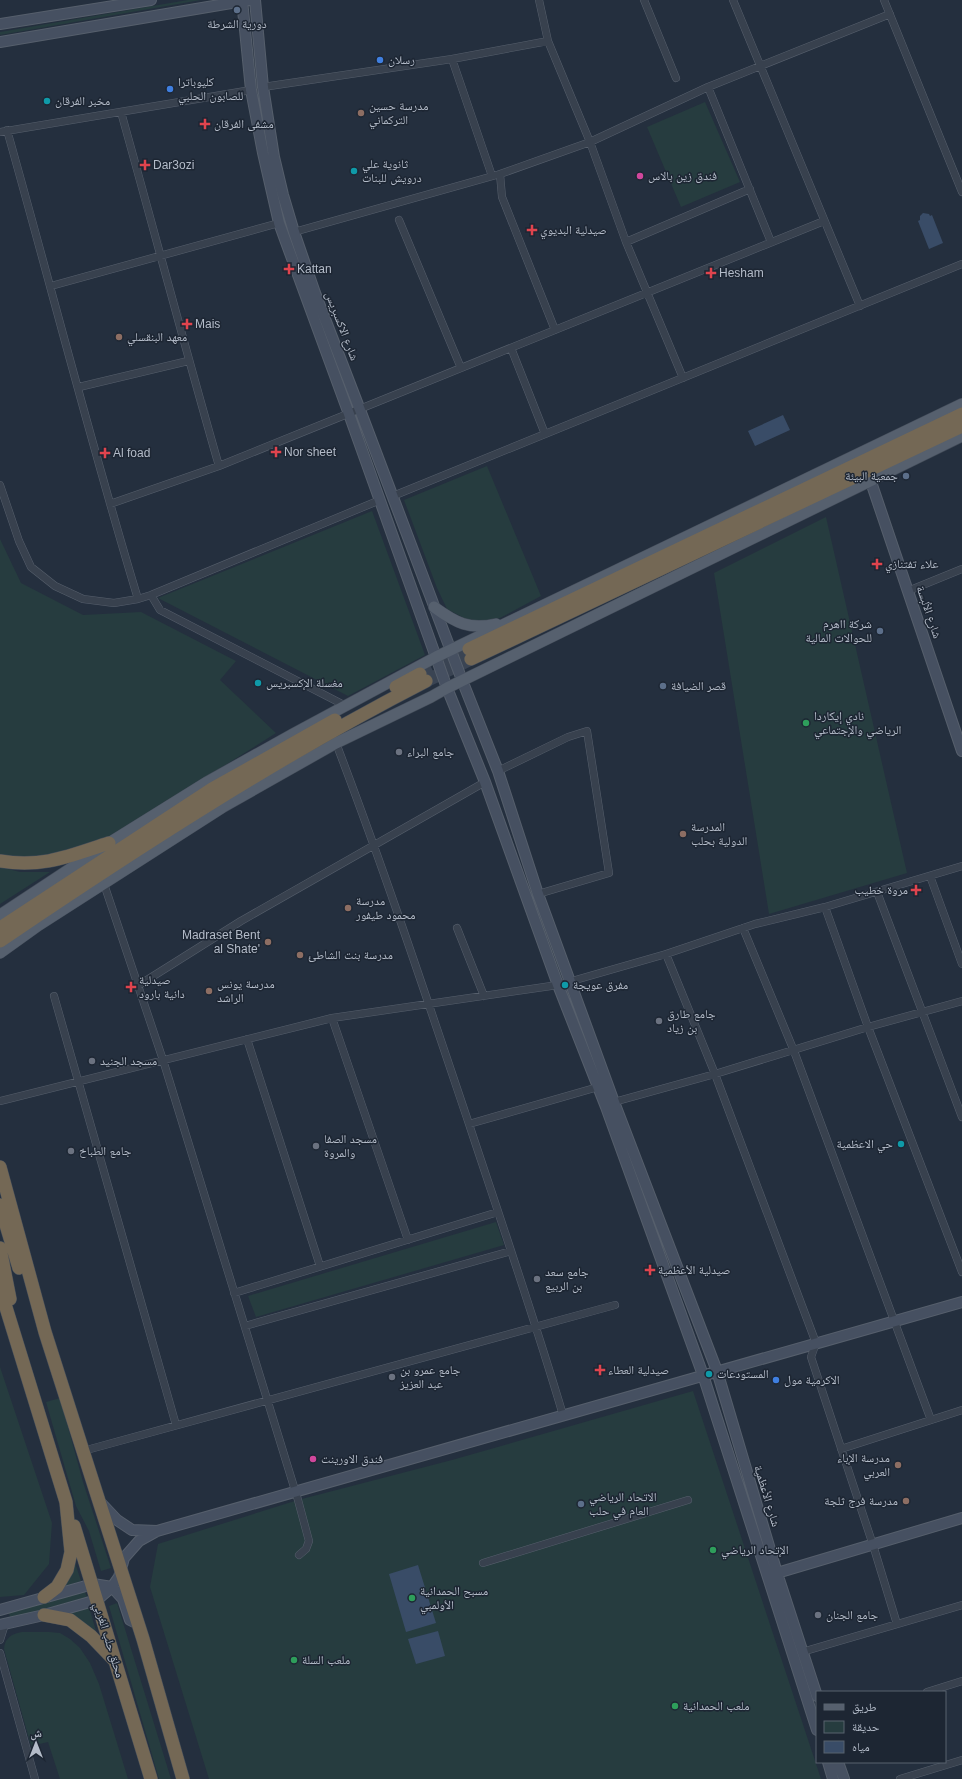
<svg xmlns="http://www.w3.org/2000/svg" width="962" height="1779" viewBox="0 0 962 1779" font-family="Arial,'Noto Naskh Arabic',sans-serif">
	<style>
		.green { fill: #263c3f }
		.water { fill: #394c67 }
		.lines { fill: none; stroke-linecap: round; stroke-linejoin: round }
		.highway-tunnel { stroke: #3a4453; stroke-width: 13; stroke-dasharray: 13 6; stroke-linecap: butt }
		.street-casing { stroke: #565f6c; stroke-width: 8 }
		.secondary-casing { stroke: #565f6c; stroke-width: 12 }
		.primary-casing { stroke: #414a57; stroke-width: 12 }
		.highway-casing { stroke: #434c59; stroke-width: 14 }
		.street { stroke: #38414e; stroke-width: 7 }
		.secondary { stroke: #465061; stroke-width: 10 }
		.primary { stroke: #56606e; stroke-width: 11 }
		.highway { stroke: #746855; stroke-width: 13 }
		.service-dot { fill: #5c6f8a; stroke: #1d2633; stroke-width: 1.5 }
		.shop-dot { fill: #3f7fe0; stroke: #1d2633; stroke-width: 1.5 }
		.culture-dot { fill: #0f9aa8; stroke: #1d2633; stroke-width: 1.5 }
		.education-dot { fill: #8d6e63; stroke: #1d2633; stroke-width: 1.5 }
		.health-dot { fill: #e0444e; stroke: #1d2633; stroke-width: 1.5 }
		.hotel-dot { fill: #d1479c; stroke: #1d2633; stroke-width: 1.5 }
		.leisure-dot { fill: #2e9e5b; stroke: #1d2633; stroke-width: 1.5 }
		.worship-dot { fill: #6b7280; stroke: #1d2633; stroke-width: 1.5 }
		.labels { text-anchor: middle; stroke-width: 3; stroke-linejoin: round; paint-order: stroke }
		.poi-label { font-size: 12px; fill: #b4bcc9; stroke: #1d2633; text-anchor: start }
		.street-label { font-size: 12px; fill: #b4bcc9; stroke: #1d2633 }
	</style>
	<rect width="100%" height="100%" fill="#242f3e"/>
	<path class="green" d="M188,0H201L0,35V32Z
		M705,102L740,182L681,207L647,127Z
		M487,466L541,596L500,618L482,623L464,618L447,609L437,588L404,500Z
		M372,511L425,655L348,696L158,598Z
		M826,517L907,873L769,914L714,573Z
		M0,539L21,583L83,615L141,612L236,661L220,680L276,733L116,834L73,852L39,859L5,856L0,854Z
		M0,867L20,872H50L0,904Z
		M496,1222L504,1245L256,1317L248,1296Z
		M0,1367L52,1523L49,1564L24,1595L0,1597Z
		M693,1391L821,1779H209L150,1587L158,1544L298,1500L452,1460Z
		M60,1398L83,1482L111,1568L101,1571L89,1531L76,1506L46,1402Z
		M74,1560L81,1581L62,1587Z
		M84,1590L87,1597L11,1618L8,1612Z
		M117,1603L171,1779H159L109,1606Z
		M89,1607L96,1631L70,1613Z
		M22,1632H49L60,1633L70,1639L80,1648L90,1663L99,1684L128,1779H60L48,1742L31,1746L4,1649C5,1637 12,1634 22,1632Z"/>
	<path class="water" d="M923,213L929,214L930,216L932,215L943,243L929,249L918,221L920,220V216Z
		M783,415L790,430L755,446L748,431Z
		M418,1565L436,1623L406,1632L389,1574Z
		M438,1631L445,1656L416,1664L408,1639Z"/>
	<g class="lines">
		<path class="highway-tunnel" d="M420,674L469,649
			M426,681L471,659"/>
		<g class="street-casing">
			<path id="street" d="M539,0L548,41L590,142L626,242L683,378
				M644,0L676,78
				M733,0L860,306
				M884,0L962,192
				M452,59L492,176
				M263,87L452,59L548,41
				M708,87L771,242
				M121,112C154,230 185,348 219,466
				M7,130C51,286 91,444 138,599
				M0,132L251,90
				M500,174L502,197L555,330
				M399,220L461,368
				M294,232L500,174L590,142L708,87L890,14
				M626,242L750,189
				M51,286L279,223
				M511,348L545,434
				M79,387L188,361
				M0,485L19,541L31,567L55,586L83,599L114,603L138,599L151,595L380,500
				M393,496L962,264
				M110,504L219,466L824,221
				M908,591L962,569
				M151,595L160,610L346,706
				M336,743C384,869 426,996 469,1124C501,1221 534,1317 563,1415
				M498,771L568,737L587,731L609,873L538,894
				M930,876L962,964
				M104,884L163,1060L298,1500L309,1541L306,1549L299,1555
				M877,892L962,1117
				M825,907L868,1027L962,1272
				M457,928L484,996
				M743,928L794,1051L931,1420
				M666,954L715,1074L816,1343L811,1357L873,1545L897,1624
				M139,985L241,921L485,782
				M54,996L176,1425
				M332,1018L408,1240
				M247,1039L320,1266
				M0,1101L332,1018L558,985L666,954L755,924L825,907L962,866
				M614,1102L715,1074L868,1027L962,1001
				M469,1124L598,1087
				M234,1293L498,1212
				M245,1326L511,1251
				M841,1449L962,1410
				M83,1451L615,1305
				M483,1563L688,1500
				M0,1640L5,1624
				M802,1652L962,1605
				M0,1653L35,1779
				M927,1692L962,1681
				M900,1779L962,1760"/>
		</g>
		<g class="secondary-casing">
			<path id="secondary" d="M242,0L251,90L263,153L279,223L349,414L447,688L485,782L558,985L606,1107L703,1375L817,1730
				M255,0L263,87L274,157L283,195L294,232L315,293L360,410L462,680L498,771L538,894L614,1102L717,1371L777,1573L817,1696
				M0,24L151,0
				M0,42L249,0
				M871,482L962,751
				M100,1502L117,1520L132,1530L157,1531
				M777,1573L962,1518
				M0,1610L93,1584L112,1587L123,1599L130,1620L134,1622
				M0,1625L44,1615L97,1600L112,1587L119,1577L124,1558L139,1541L157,1531L962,1302
				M828,1762L833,1779
				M838,1762L844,1779"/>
		</g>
		<g class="primary-casing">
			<path id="primary" d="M434,607C456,623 469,630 496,624
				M0,915L109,843L207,782L293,734L436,657L962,404
				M0,953L39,925L223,807L336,743L431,697L447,688L962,436"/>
		</g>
		<g class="highway-casing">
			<path id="highway" d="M469,649L962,414
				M471,659L962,426
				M396,687L420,674
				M0,861C43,868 69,856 109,843
				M0,928L212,789L335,720
				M0,941C137,848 278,757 426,681
				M0,1167L45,1332L143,1639L183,1779
				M0,1205L19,1268
				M0,1248L10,1299
				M0,1288L66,1502L71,1552L67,1570L57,1587L44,1597
				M74,1526L151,1779
				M44,1615L70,1620L91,1636L114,1660"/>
		</g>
		<use href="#street" class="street"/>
		<use href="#secondary" class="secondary"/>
		<use href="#primary" class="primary"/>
		<use href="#highway" class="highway"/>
	</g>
	<g class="service-dot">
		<circle cx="237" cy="10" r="4"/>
		<circle cx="906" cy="476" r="4"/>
		<circle cx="880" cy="631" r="4"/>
		<circle cx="663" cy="686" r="4"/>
		<circle cx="581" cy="1504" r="4"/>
	</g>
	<g class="shop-dot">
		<circle cx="380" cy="60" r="4"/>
		<circle cx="170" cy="89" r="4"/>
		<circle cx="776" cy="1380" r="4"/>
	</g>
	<g class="culture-dot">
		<circle cx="47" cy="101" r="4"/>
		<circle cx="354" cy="171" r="4"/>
		<circle cx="258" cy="683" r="4"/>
		<circle cx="565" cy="985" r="4"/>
		<circle cx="901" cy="1144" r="4"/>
		<circle cx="709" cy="1374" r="4"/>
	</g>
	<g class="education-dot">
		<circle cx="361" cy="113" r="4"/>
		<circle cx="119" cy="337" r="4"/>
		<circle cx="683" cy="834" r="4"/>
		<circle cx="348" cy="908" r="4"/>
		<circle cx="268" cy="942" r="4"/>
		<circle cx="300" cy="955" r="4"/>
		<circle cx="209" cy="991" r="4"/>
		<circle cx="898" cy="1465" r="4"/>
		<circle cx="906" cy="1501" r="4"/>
	</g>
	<g class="health-dot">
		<path d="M203 118h4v4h4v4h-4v4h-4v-4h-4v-4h4z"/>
		<path d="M143 159h4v4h4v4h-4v4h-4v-4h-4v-4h4z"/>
		<path d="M530 224h4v4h4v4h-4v4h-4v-4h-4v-4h4z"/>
		<path d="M287 263h4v4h4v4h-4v4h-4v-4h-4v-4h4z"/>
		<path d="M709 267h4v4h4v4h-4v4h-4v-4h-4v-4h4z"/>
		<path d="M185 318h4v4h4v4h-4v4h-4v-4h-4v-4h4z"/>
		<path d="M274 446h4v4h4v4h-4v4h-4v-4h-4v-4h4z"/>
		<path d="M103 447h4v4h4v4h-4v4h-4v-4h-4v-4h4z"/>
		<path d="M875 558h4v4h4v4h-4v4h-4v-4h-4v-4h4z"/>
		<path d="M914 884h4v4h4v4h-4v4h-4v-4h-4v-4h4z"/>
		<path d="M129 981h4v4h4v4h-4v4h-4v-4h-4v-4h4z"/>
		<path d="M648 1264h4v4h4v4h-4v4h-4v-4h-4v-4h4z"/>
		<path d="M598 1364h4v4h4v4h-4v4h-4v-4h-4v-4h4z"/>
	</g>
	<g class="hotel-dot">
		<circle cx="640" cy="176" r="4"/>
		<circle cx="313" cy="1459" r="4"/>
	</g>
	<g class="leisure-dot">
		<circle cx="806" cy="723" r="4"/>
		<circle cx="713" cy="1550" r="4"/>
		<circle cx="412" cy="1598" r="4"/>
		<circle cx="294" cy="1660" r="4"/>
		<circle cx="675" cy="1706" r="4"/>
	</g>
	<g class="worship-dot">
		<circle cx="399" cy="752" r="4"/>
		<circle cx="659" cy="1021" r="4"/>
		<circle cx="92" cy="1061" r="4"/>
		<circle cx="316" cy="1146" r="4"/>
		<circle cx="71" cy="1151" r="4"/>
		<circle cx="537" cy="1279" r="4"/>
		<circle cx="392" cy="1377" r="4"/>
		<circle cx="818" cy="1615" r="4"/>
	</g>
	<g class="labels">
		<g class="poi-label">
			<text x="237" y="28" text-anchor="middle">دورية الشرطة</text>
			<text x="388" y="64">رسلان</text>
			<text x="178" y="86">كليوباترا<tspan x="178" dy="14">للصابون الحلبي</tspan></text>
			<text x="55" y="105">مخبر الفرقان</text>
			<text x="369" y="110">مدرسة حسين<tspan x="369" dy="14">التركماني</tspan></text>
			<text x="214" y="128">مشفى الفرقان</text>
			<text x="362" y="168">ثانوية علي<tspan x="362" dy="14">درويش للبنات</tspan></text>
			<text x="153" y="169">Dar3ozi</text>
			<text x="648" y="180">فندق زين بالاس</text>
			<text x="540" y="234">صيدلية البديوي</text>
			<text x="297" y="273">Kattan</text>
			<text x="719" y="277">Hesham</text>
			<text x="195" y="328">Mais</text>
			<text x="127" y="341">معهد البنقسلي</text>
			<text x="284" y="456">Nor sheet</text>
			<text x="113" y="457">Al foad</text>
			<text x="898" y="480" text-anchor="end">جمعية البيئة</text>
			<text x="885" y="568">علاء تفتنازي</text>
			<text x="872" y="628" text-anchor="end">شركة ااهرم<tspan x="872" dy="14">للحوالات المالية</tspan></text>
			<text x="266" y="687">مغسلة الإكسبريس</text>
			<text x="671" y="690">قصر الضيافة</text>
			<text x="814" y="720">نادي إيكاردا<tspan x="814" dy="14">الرياضي والإجتماعي</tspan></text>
			<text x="407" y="756">جامع البراء</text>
			<text x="691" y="831">المدرسة<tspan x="691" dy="14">الدولية بحلب</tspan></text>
			<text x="908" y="894" text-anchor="end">مروة خطيب</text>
			<text x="356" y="905">مدرسة<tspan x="356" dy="14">محمود طيفور</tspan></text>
			<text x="260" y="939" text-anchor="end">Madraset Bent<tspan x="260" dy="14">al Shate'</tspan></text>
			<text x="308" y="959">مدرسة بنت الشاطئ</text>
			<text x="139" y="984">صيدلية<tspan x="139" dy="14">دانية بارود</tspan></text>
			<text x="217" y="988">مدرسة يونس<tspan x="217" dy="14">الراشد</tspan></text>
			<text x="573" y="989">مفرق عويجة</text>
			<text x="667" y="1018">جامع طارق<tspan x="667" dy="14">بن زياد</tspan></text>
			<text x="100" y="1065">مسجد الجنيد</text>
			<text x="324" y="1143">مسجد الصفا<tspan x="324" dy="14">والمروة</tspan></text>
			<text x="893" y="1148" text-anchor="end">حي الاعظمية</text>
			<text x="79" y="1155">جامع الطباخ</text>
			<text x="658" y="1274">صيدلية الأعظمية</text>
			<text x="545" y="1276">جامع سعد<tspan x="545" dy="14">بن الربيع</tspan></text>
			<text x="400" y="1374">جامع عمرو بن<tspan x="400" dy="14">عبد العزيز</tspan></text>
			<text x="608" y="1374">صيدلية العطاء</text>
			<text x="717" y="1378">المستودعات</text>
			<text x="784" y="1384">الاكرمية مول</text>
			<text x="890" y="1462" text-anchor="end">مدرسة الإباء<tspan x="890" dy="14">العربي</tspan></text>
			<text x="321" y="1463">فندق الاورينت</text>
			<text x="589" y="1501">الاتحاد الرياضي<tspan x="589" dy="14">العام في حلب</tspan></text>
			<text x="898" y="1505" text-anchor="end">مدرسة فرج ثلجة</text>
			<text x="721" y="1554">الإتحاد الرياضي</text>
			<text x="420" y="1595">مسبح الحمدانية<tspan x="420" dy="14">الأولمبي</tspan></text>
			<text x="826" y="1619">جامع الجنان</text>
			<text x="302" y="1664">ملعب السلة</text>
			<text x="683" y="1710">ملعب الحمدانية</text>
		</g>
		<g class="street-label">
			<text transform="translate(342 326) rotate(69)" y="4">شارع الاكسبريس</text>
			<text transform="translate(929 612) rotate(71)" y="4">شارع الألبسة</text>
			<text transform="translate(767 1496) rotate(73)" y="4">شارع الأعظمية</text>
			<text transform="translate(109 1640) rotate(73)" y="4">محلق حلب الغربي</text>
		</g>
	</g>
	<rect x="816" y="1691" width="130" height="72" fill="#1d2633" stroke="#59626f"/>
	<rect x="824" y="1704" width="20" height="6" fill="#56606e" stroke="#59626f"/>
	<text x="852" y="1711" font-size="12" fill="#b4bcc9">طريق</text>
	<rect x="824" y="1721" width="20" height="12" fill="#263c3f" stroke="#59626f"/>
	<text x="852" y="1731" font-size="12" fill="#b4bcc9">حديقة</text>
	<rect x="824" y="1741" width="20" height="12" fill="#394c67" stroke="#59626f"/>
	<text x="852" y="1751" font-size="12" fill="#b4bcc9">مياه</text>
	<g transform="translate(36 1743)" stroke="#1d2633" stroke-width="3" paint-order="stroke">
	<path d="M0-3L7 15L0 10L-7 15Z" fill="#b4bcc9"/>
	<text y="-6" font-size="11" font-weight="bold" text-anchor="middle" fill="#b4bcc9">ش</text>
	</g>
</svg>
